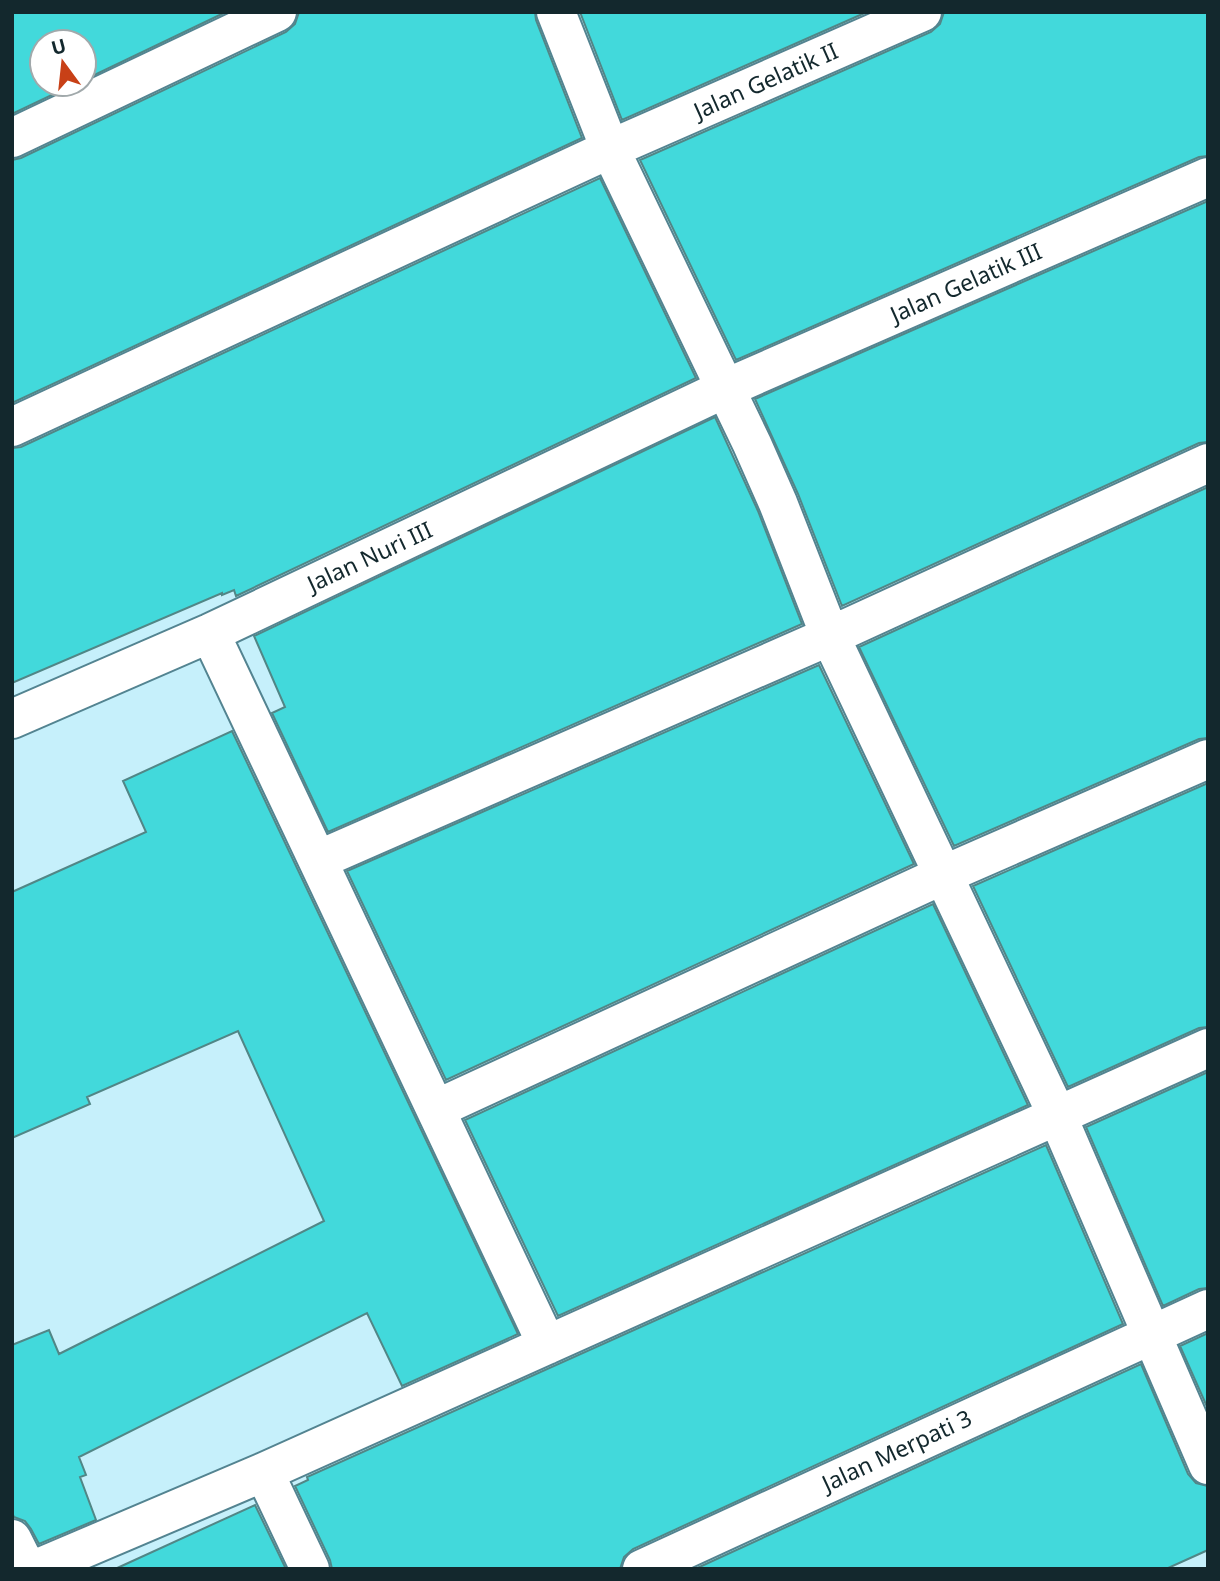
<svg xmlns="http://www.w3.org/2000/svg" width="1220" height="1581" viewBox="0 0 1220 1581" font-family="'Noto Sans',sans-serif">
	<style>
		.building { fill: #42d9db; stroke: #518686; stroke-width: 2 }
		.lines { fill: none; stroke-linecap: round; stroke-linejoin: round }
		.minor-casing { stroke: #538491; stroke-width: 42 }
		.minor { stroke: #fff; stroke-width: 38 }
		.labels { text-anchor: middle; stroke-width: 7; stroke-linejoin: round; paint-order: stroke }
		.street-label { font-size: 23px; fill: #13282d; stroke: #fff }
	</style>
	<rect width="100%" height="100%" fill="#c6f0fb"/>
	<path class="building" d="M12,12H226L84,80V42H42V84H75L12,114Z
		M299,12H535L536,20L582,138L12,403V160L21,158L286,32L295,24Z
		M580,12H867L622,120Z
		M944,12H1208V156L1199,157L736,360L640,160L931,32L940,24Z
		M600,178L696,378L236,596L234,590L222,595V593L12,683V448L21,447Z
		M1208,201V442L1199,443L842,606L798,494L755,399Z
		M715,417L758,511L802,624L328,832L272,713L285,707L254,636Z
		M1208,487V738L1199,739L954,846L859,647Z
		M819,665L914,864L446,1080L347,871Z
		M232,731L518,1334L402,1386L367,1313L79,1457L86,1475L80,1477L96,1520L39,1544L31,1529L25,1521L14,1517L12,1513V1345L49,1330L59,1354L324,1221L238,1031L87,1097L90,1104L12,1138V892L146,832L123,781Z
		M1208,783V1027L1199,1028L1068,1087L973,886Z
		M933,904L1028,1105L558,1316L465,1120Z
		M1208,1072V1288L1199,1289L1163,1306L1086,1127Z
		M1046,1145L1123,1324L633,1549L624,1557L620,1569H332L330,1560L295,1486L308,1480L307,1477Z
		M1208,1333V1409L1180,1346Z
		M1141,1364L1188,1474L1196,1483L1208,1486V1550L1166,1569H695Z
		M255,1505L286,1569H115Z"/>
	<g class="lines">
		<g class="minor-casing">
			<path id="minor" d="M556,12L610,149L752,444L778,503L830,636L1057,1115L1208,1465
				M12,138L277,12
				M12,427L610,149L922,12
				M210,633L547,1345
				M12,719L210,633L724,389L1208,177
				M318,860L830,636L1208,463
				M436,1109L943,875L1208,759
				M264,1472L310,1569
				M12,1539L27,1569
				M36,1569L264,1472L1208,1048
				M642,1569L1208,1309"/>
		</g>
		<use href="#minor" class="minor"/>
	</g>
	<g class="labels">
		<g class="street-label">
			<text transform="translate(766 81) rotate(-24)" y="8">Jalan Gelatik II</text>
			<text transform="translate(966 283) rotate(-24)" y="8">Jalan Gelatik III</text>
			<text transform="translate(370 557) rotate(-25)" y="8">Jalan Nuri III</text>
			<text transform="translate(897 1451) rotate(-25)" y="8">Jalan Merpati 3</text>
		</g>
	</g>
	<rect width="1220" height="1581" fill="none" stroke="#13282d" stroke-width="28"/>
	<g transform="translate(63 63) rotate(345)"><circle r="33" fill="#ffffff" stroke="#a1a9ab" stroke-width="2"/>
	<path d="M0-5L12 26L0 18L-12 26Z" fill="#c84017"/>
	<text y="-10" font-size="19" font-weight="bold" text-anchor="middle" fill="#13282d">U</text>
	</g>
</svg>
